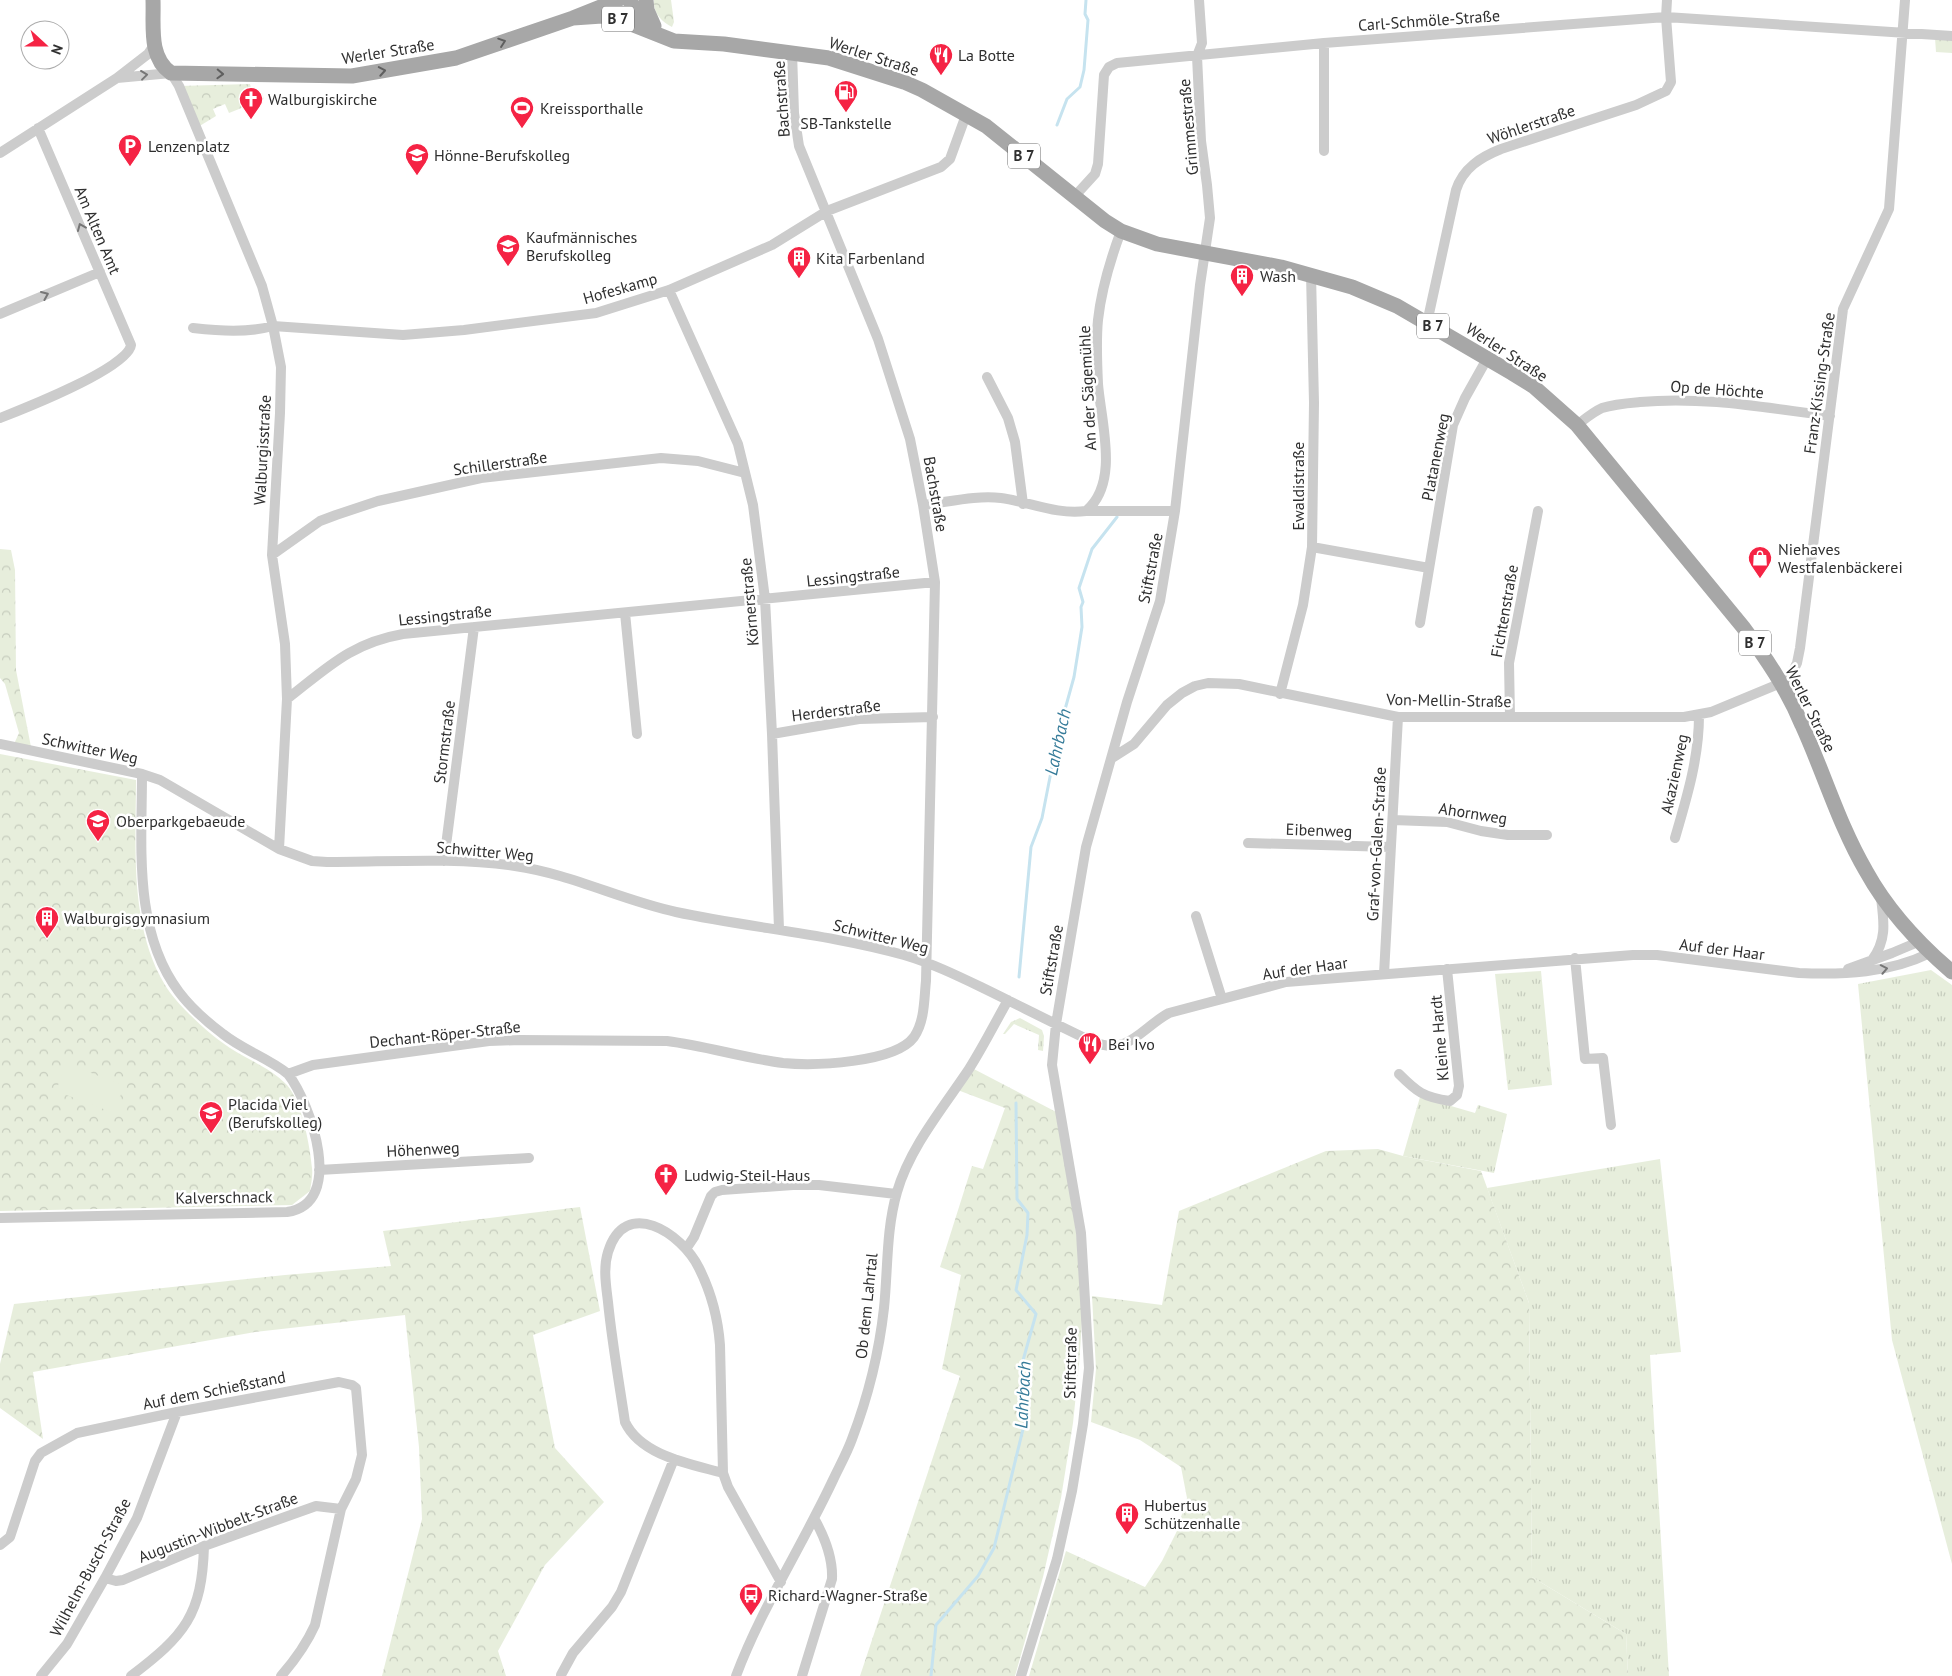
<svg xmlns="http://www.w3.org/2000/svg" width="1952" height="1676" viewBox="0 0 1952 1676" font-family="'PT Sans',sans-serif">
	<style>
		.grass { fill: url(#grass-tufts) }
		.forest { fill: url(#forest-crowns) }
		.garden { fill: #e7eedc }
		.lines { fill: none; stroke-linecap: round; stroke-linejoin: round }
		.stream { stroke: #c6e3ef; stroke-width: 3 }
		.minor { stroke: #ccc; stroke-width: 10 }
		.primary { stroke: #a7a7a7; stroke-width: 15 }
		.oneway { stroke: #5f5f5f }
		.oneway2 { stroke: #767676 }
		.labels { text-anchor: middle; stroke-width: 5; stroke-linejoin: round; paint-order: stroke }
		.shield { fill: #fff; stroke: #6d6d6d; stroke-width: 1 }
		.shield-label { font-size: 15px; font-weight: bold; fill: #2f2f2f }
		.street-label { font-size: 16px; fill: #2f2f2f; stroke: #fff }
		.poi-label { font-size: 16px; fill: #2f2f2f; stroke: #fff; text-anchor: start }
		.water-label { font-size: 18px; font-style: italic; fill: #357b99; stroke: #fff }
	</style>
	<defs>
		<pattern id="grass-tufts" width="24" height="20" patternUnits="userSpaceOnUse" patternTransform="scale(1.25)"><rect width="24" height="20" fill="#e7eedc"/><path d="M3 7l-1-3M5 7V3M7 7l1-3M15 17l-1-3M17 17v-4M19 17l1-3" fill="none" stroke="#c6ccbd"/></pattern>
		<pattern id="forest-crowns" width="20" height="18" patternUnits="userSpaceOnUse" patternTransform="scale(1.25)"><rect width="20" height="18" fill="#e7eedc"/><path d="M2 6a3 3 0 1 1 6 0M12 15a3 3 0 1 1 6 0" fill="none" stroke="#c6ccbd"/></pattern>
	</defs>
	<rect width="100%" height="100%" fill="#fff"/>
	<path class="grass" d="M1931,970L1952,985V1564L1892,1340L1858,984Z
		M1541,971L1552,1085L1508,1090L1495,974Z
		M1020,1018L1042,1030L1044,1036L1043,1051L1038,1050L1039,1035L1014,1024L1005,1034H1003L1011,1022Z
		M1420,1097L1475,1113L1478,1105L1507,1114L1494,1173L1403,1156Z
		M1660,1159L1681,1352L1650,1355L1669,1676H1628L1626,1634L1532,1577L1529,1303L1487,1188Z"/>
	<path class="forest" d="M654,0H671L674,22L672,27C662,22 653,13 654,0Z
		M1935,38L1952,39V53L1936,52Z
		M250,84L253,96L262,93L264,99L229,113L225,104L213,109L216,116L198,127L179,86Z
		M0,549L11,550L15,570L16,670L31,747L14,744L19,733L5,684L0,678Z
		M0,754L136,780C136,847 129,925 165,985C177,1005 210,1035 230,1048C250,1061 271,1068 287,1085C302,1102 310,1146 312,1168C313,1176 311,1184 310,1191L292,1205L0,1211Z
		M970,1067L1060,1114L1084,1291L1079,1365L1073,1423L1061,1498L1043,1577L1015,1676H860L960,1376L942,1369L961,1275L940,1267L972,1166L983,1169L1005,1108L955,1089Z
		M1378,1149L1403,1156L1481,1171L1529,1303L1532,1577L1626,1634L1628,1676H1029L1066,1551L1145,1587L1162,1561L1176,1533L1187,1498L1181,1467L1140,1440L1091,1422L1096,1369L1092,1296L1162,1305L1179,1211L1326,1151Z
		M580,1207L600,1311L533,1335L555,1448L604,1502L545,1565L498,1651L506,1676H382L422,1519L419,1447L405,1315L255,1332L33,1372L43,1439L0,1408V1364L14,1304L285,1275L391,1266L383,1231Z"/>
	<path class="garden" d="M66,1063L124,1086L114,1113L56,1091Z"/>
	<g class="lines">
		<path class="stream" d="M1057,125L1067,99L1080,87L1084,70L1088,20L1085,14L1086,0
			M1019,977L1031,847L1042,818L1059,731L1074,677L1082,627L1081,607L1083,602L1079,588L1092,549L1117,517
			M931,1676L936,1625L978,1576L994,1548L1025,1421L1022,1364L1036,1314L1016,1290L1027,1235L1028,1213L1017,1199L1016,1103"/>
		<path class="minor" d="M1324,43V151
			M117,78L171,73L179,86L262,286L273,326L281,367L280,413L272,555L285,644L287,699L279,849
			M0,153L117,78L148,54L154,45
			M1074,197L1095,174L1098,164L1104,75L1109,67L1117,63L1324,43L1666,17L1952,36
			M669,290L738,444L753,505L765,599L772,734L779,929
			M0,314L100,272
			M1427,323L1456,190C1463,168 1481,157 1501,149L1636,105L1666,91L1671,82L1666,17L1667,0
			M193,328C220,331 247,333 273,326L403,335L464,330L596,313L669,290L772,245L827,211L941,167L950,159L966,115
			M987,377L1008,418L1015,442L1023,504
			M0,418C23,409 128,368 131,345L38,128
			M1577,425C1585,419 1593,412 1602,408C1614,404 1628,403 1640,402C1704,396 1766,408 1830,416
			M923,505C949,502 976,495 1001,498C1030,502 1056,515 1086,511H1175
			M1086,511C1120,483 1101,422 1098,384C1097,363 1096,340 1098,320C1101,292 1111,258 1121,231
			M1312,547L1429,568
			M272,555L320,521L336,515L378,501L481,478L661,458L698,461L745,473
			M625,613L637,734
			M1420,623L1453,425L1465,398L1488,357
			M1280,694L1303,605L1312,547L1314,403L1311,274
			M287,699C327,668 351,643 403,634L935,582
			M1510,717L1509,663L1538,511
			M772,734L859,719L933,717
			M0,744L142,774L160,780L279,849L312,861L327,862C389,862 453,857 515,866C571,874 621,900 676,912C751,928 829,934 904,955C931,963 956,975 981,987C1018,1005 1055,1024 1093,1042C1129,1056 1141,1028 1169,1013L1286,982L1633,955H1657L1799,973C1844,975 1889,973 1930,953
			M1112,758L1134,744L1167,705L1182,693L1195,686L1208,683L1239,684L1398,717H1684L1711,712L1781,683L1792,673L1797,663L1800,648L1843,309L1889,209L1905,0
			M142,774C142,846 133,931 179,992C191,1008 207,1022 223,1034C243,1050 268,1058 288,1074L313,1065L489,1041L520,1040L667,1041C706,1046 744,1058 783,1063C814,1066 895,1063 914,1037C925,1021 924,999 926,981L935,582L923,505L910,439L878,339L799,146L794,113L792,52
			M1393,820L1447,822L1481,831L1508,835H1547
			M1675,838C1687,797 1699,758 1699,715
			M1248,843L1390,847
			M444,861L474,627
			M1196,916L1222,999
			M1575,958L1585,1059L1603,1058L1611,1125
			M1872,960C1887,940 1884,922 1881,898
			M1848,969L1892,953L1918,942
			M1384,974L1398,717
			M1399,1074C1417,1092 1423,1097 1450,1101L1457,1095L1459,1086L1447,969
			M319,1170L529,1158
			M0,1218L287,1212C346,1204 311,1104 288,1074
			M686,1249L694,1237L711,1196L715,1192L722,1190L793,1185H819L896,1194
			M723,1473C691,1464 641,1456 625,1422C619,1382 612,1342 608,1302C606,1285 603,1268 608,1252C625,1196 682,1233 699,1268C711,1292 718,1318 720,1345L723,1473L728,1487L781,1582
			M0,1545L10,1537L35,1461L41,1453L77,1433L177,1412L339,1382L352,1385L356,1388L362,1455L356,1479L341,1509L315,1625C306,1645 295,1660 281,1676
			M105,1578L116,1581L123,1580L204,1546L316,1506L341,1509
			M561,1675L573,1653L612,1607L621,1592L674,1459
			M41,1676L67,1644L105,1578L137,1518L177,1412
			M131,1676C185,1635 202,1615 204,1546
			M736,1676C761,1609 802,1546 833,1480C839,1467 847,1453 852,1439C868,1397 879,1353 884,1308C888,1269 886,1230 897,1192C910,1147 943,1108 969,1069C983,1047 995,1023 1008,1000
			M802,1676L832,1579C833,1557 825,1538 815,1520
			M1021,1676L1057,1559L1072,1491L1083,1424L1089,1368L1081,1233L1052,1065L1056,1024L1086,847L1127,702L1160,601L1175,511L1200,285L1210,218L1207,185L1201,141L1197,56L1202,43L1199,0"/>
		<path class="primary" d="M153,0C154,25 148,57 171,73L352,76L456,58L573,18L618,0
			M629,0L636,11L653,30
			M646,0L647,10L654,26
			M573,18L602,16L616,18L674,41L724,44L829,58L904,82L922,90L986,126L1105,221L1121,231L1157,244L1281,267L1352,287L1397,306L1512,373L1533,386L1577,425L1743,627C1766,658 1787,689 1802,725C1824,773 1839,825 1866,871C1888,911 1918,943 1952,972"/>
	</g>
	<defs><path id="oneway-chevron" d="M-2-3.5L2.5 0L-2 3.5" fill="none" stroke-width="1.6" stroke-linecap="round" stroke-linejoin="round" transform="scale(1.25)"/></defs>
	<g class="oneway">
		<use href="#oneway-chevron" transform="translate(502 42) rotate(-19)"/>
		<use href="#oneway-chevron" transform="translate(382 71) rotate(-10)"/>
		<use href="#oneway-chevron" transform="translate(220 74) rotate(2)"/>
	</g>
	<g class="oneway2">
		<use href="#oneway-chevron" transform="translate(144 75) rotate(-7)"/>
		<use href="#oneway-chevron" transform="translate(81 227) rotate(-113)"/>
		<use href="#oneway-chevron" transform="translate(45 295) rotate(-23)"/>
		<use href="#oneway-chevron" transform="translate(1884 969) rotate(-11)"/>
	</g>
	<defs>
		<g id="restaurant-pin" transform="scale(1.25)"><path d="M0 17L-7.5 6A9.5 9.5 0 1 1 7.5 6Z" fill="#f52344" stroke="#fff"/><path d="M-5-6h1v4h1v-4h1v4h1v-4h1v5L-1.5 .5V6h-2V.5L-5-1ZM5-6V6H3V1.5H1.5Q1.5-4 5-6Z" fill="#fff"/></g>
		<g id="fuel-pin" transform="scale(1.25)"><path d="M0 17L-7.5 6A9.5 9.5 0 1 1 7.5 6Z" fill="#f52344" stroke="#fff"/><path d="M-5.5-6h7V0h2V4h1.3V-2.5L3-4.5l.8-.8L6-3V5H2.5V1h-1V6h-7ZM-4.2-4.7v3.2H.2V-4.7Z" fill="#fff"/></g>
		<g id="church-pin" transform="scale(1.25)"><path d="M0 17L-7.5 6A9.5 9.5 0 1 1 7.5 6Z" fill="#f52344" stroke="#fff"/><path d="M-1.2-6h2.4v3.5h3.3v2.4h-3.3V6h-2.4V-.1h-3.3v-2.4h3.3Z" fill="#fff"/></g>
		<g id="stadium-pin" transform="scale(1.25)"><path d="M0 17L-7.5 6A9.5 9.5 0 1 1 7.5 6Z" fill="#f52344" stroke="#fff"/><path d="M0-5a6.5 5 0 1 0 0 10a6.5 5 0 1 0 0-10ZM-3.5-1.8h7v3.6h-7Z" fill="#fff"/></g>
		<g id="parking-pin" transform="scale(1.25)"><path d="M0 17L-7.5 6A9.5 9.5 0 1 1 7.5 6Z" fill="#f52344" stroke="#fff"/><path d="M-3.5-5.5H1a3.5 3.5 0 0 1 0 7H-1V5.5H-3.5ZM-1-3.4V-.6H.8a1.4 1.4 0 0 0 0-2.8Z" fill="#fff"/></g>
		<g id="school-pin" transform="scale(1.25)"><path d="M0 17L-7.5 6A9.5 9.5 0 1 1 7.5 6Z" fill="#f52344" stroke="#fff"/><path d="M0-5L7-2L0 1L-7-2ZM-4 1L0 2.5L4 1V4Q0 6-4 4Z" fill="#fff"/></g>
		<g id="building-pin" transform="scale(1.25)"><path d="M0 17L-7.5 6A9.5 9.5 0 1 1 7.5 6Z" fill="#f52344" stroke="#fff"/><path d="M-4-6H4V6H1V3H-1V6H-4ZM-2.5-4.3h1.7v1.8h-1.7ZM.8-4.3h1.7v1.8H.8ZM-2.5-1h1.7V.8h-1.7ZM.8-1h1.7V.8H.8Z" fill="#fff"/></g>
		<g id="shop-pin" transform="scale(1.25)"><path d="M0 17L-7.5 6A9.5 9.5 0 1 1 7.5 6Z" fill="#f52344" stroke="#fff"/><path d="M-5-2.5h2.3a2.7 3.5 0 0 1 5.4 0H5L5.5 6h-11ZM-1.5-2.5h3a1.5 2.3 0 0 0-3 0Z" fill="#fff"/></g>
		<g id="bus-pin" transform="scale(1.25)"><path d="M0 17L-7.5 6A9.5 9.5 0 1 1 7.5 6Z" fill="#f52344" stroke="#fff"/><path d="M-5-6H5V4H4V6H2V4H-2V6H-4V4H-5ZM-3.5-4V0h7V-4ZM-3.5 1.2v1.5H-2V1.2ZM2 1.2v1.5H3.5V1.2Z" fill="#fff"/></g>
	</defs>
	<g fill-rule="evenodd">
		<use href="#restaurant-pin" x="941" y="55"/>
		<use href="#fuel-pin" x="846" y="92"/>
		<use href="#church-pin" x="251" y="99"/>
		<use href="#stadium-pin" x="522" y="108"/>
		<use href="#parking-pin" x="130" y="146"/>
		<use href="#school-pin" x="417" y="155"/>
		<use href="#school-pin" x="508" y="246"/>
		<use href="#building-pin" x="799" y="258"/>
		<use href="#building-pin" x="1242" y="276"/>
		<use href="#shop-pin" x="1760" y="558"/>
		<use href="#school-pin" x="98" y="821"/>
		<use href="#building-pin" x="47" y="918"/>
		<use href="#restaurant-pin" x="1090" y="1044"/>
		<use href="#school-pin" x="211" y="1113"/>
		<use href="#church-pin" x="666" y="1175"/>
		<use href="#building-pin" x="1127" y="1514"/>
		<use href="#bus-pin" x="751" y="1595"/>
	</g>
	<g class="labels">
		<g class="shield">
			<rect x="602" y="6.5" width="32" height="25" rx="4"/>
			<rect x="1008" y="143.5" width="32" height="25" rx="4"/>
			<rect x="1417" y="313.5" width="32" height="25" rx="4"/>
			<rect x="1739" y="630.5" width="32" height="25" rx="4"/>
		</g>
		<g class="shield-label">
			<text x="618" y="24">B 7</text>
			<text x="1024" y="161">B 7</text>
			<text x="1433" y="331">B 7</text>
			<text x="1755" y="648">B 7</text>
		</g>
		<g class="street-label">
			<text transform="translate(1429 20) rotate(-4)" y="6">Carl-Schmöle-Straße</text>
			<text transform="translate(388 51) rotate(-9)" y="6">Werler Straße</text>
			<text transform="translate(874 56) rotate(18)" y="6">Werler Straße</text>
			<text transform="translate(781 99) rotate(-94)" y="6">Bachstraße</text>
			<text transform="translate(1531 124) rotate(-19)" y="6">Wöhlerstraße</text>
			<text transform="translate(1188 127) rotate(-95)" y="6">Grimmestraße</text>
			<text transform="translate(98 230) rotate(67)" y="6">Am Alten Amt</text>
			<text transform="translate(620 288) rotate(-16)" y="6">Hofeskamp</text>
			<text transform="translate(1507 352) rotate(33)" y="6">Werler Straße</text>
			<text transform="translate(1819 383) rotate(-82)" y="6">Franz-Kissing-Straße</text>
			<text transform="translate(1087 388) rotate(-93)" y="6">An der Sägemühle</text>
			<text transform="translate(1717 389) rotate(4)" y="6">Op de Höchte</text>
			<text transform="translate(262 450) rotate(-87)" y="6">Walburgisstraße</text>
			<text transform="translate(1435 457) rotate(-79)" y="6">Platanenweg</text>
			<text transform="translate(500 463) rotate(-8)" y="6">Schillerstraße</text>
			<text transform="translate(1298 486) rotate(-90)" y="6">Ewaldistraße</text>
			<text transform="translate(936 494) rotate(80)" y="6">Bachstraße</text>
			<text transform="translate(1150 568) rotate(-79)" y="6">Stiftstraße</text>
			<text transform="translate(853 576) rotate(-6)" y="6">Lessingstraße</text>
			<text transform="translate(749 602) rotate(-95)" y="6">Körnerstraße</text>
			<text transform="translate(1504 611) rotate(-80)" y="6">Fichtenstraße</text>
			<text transform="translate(445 615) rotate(-6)" y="6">Lessingstraße</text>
			<text transform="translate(1449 700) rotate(1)" y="6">Von-Mellin-Straße</text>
			<text transform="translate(1811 709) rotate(64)" y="6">Werler Straße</text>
			<text transform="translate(836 710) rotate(-7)" y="6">Herderstraße</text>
			<text transform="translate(444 742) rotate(-83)" y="6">Stormstraße</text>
			<text transform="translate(90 748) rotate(12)" y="6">Schwitter Weg</text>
			<text transform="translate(1674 774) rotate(-78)" y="6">Akazienweg</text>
			<text transform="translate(1473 813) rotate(9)" y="6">Ahornweg</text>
			<text transform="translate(1319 830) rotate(2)" y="6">Eibenweg</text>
			<text transform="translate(1376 844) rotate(-87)" y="6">Graf-von-Galen-Straße</text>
			<text transform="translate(485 851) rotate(5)" y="6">Schwitter Weg</text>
			<text transform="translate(881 936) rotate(14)" y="6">Schwitter Weg</text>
			<text transform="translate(1722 949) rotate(7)" y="6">Auf der Haar</text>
			<text transform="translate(1051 960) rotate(-80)" y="6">Stiftstraße</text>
			<text transform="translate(1305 968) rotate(-8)" y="6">Auf der Haar</text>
			<text transform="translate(445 1034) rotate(-6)" y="6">Dechant-Röper-Straße</text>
			<text transform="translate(1439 1038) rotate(-95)" y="6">Kleine Hardt</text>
			<text transform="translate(423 1149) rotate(-3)" y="6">Höhenweg</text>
			<text transform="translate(224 1197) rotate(-1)" y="6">Kalverschnack</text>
			<text transform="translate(866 1306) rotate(-84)" y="6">Ob dem Lahrtal</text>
			<text transform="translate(1070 1363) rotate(-89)" y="6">Stiftstraße</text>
			<text transform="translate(214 1390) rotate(-11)" y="6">Auf dem Schießstand</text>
			<text transform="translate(218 1527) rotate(-21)" y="6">Augustin-Wibbelt-Straße</text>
			<text transform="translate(90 1567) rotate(-62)" y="6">Wilhelm-Busch-Straße</text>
		</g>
		<g class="poi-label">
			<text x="958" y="61">La Botte</text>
			<text x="268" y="105">Walburgiskirche</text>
			<text x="540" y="114">Kreissporthalle</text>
			<text x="846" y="129" text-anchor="middle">SB-Tankstelle</text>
			<text x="148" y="152">Lenzenplatz</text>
			<text x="434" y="161">Hönne-Berufskolleg</text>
			<text x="526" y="243">Kaufmännisches<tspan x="526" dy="18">Berufskolleg</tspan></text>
			<text x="816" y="264">Kita Farbenland</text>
			<text x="1260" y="282">Wash</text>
			<text x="1778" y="555">Niehaves<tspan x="1778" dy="18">Westfalenbäckerei</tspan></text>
			<text x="116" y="827">Oberparkgebaeude</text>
			<text x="64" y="924">Walburgisgymnasium</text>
			<text x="1108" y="1050">Bei Ivo</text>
			<text x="228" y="1110">Placida Viel<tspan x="228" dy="18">(Berufskolleg)</tspan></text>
			<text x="684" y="1181">Ludwig-Steil-Haus</text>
			<text x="1144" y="1511">Hubertus<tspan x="1144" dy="18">Schützenhalle</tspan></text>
			<text x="768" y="1601">Richard-Wagner-Straße</text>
		</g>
		<g class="water-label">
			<text transform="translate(1058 742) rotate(-78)" y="6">Lahrbach</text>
			<text transform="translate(1023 1395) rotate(-87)" y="6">Lahrbach</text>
		</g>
	</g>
	<g transform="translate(45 45) rotate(111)"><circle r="24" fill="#ffffff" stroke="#acacac"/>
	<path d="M0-4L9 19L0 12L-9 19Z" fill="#f52344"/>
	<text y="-8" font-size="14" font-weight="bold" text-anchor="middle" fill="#2f2f2f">N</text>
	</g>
</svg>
